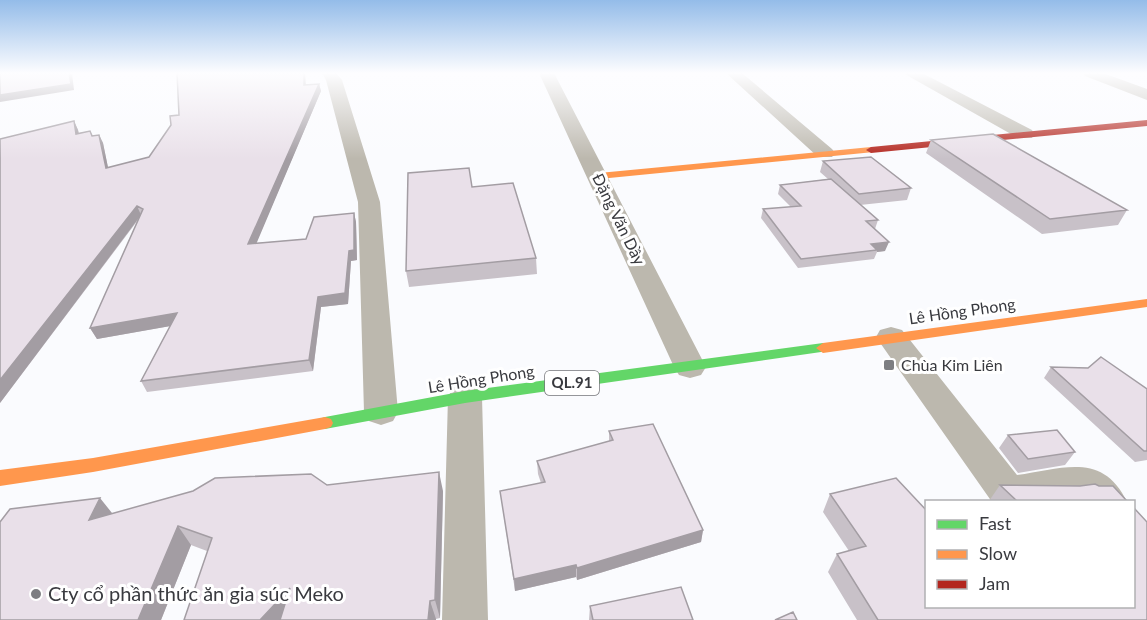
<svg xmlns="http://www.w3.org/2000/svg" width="1147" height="620" viewBox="0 0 1147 620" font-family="Lato,sans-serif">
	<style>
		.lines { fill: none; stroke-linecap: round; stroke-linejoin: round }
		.street { fill: #bcb8ae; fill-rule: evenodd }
		.fast { fill: #63d668; fill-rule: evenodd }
		.slow { fill: #ff974d; fill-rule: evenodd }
		.jam { fill: #b3261e; fill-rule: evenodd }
		.wall { fill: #c8c1c8 }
		.shaded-wall { fill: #a39da3 }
		.building { fill: #e9e0e9; stroke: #a39da3; stroke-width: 1.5 }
		.poi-dot { fill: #7d7e82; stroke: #fff; stroke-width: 2 }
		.labels { text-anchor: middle; stroke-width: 6; stroke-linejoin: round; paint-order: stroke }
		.shield { fill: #fff; stroke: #747579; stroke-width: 1.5 }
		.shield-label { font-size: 15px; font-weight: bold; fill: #393a3f }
		.street-label { font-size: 16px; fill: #393a3f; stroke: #fff }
		.poi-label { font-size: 16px; fill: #393a3f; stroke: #fff; text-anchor: start }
		.near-poi-label { font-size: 20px; fill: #393a3f; stroke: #fff; text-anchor: start }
	</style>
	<rect width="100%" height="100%" fill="#fafbfe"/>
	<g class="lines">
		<path class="street" d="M322,73H336L342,80L380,202L398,412L393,421L381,425L369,421L364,412L358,202L326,80Z
			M539,73H554L706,367L701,375L690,378L679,375L674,367Z
			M726,73H742L832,149L835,153L832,157H818Z
			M903,73H922L1032,130L1034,134L1032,138H1018Z
			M1083,73H1103L1147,89V100L1085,76Z
			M891,327L902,330L1017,475C1062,469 1103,451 1127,502H1083L1081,499L1065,502H992L876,337L880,330Z
			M465,385L477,388L482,397L488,620H442L448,397L453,388Z"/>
		<path class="fast" d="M823,343L830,348L828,351L465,403L325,429L319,427L317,423L319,419L325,417L465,391Z"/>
		<path class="slow" d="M871,147L874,148V152L599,179L594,176L599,173Z
			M1147,299V307L823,353L816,348L823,343Z
			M325,417L331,419L333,423L331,427L325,429L93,472L0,486V470L93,458Z"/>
		<path class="jam" d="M1147,120V126L871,153L866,150L871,147Z"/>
	</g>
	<path class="wall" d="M177,73H305L306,85L319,84L321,91L256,243L306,239L354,213L356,222L357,260L351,261L348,304L321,307L313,371L147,392L141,381L170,326L97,339L90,328L138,220L0,403L74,121L78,130L79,133L90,131L93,136L99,135L103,143L108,168L149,157L179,115Z
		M931,140L1127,210L1118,225L1042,234L926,153Z
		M823,161L911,188L907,200L860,205L878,220L875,229L885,251L877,252L874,259L798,268L761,218L763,209L791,207L778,194L780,185L828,179L820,172Z
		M472,187L536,258L537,274L409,287L406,271Z
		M1051,367L1147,389V460L1135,462L1044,378Z
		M609,431L703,530L701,542L577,580L576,577L515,591L502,504L541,483L538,474L537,461L609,441Z
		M1008,435L1075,452L1065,465L1018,473L999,448Z
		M327,485L443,491L440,618L436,619L207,551L191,545L161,620H0L112,514Z
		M1000,485L1099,486L1127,501H989Z
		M830,494L927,606L1147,620H857L828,572L837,554L849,551L823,512Z
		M590,606L693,620H589Z"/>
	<path class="shaded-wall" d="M69,73H72L74,90L0,102V95Z
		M304,73H305L306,93L304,85Z
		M319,84L321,91L252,254L248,244Z
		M74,121L78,130L80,142L76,134Z
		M99,135L103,143L110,177L106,168Z
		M137,206L141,215L0,403V380Z
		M354,213L356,222L357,260L351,261L348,304L321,307L313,371L309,360L318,297L349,251Z
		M889,242L885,251L877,252V250L871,244Z
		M177,313L182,324L97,339L90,328Z
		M439,472L443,491L440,618L435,600Z
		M100,498L116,518L89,520Z
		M178,526L191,545L161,620H138Z
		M703,530L701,542L577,580V568Z
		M576,565V577L515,591L514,579Z
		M290,588L288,620H260Z
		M430,601L436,619V620H428Z"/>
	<path class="building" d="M0,73H69L71,84L0,95Z
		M177,73H304V85L319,84L248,244L306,239L314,217L354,213V250L349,251L345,293L318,297L309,360L141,381L177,313L90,328L143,209L137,206L0,380V139L74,121L76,134L90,131L92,136L99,135L106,168L149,157L171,125L170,116L179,115Z
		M993,134L1127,210L1050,219L931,140Z
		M871,157L911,188L859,194L823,161Z
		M469,168L472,187L513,183L536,258L406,271L408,173Z
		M831,179L878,220L866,221L889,242L871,244L877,250L801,259L763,209L801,206L780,185Z
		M1101,357L1147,389V451H1144L1051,367L1088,368Z
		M653,424L703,530L577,568L576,565L514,579L500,491L545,482L537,461L613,440L609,431Z
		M1057,430L1075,452L1028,459L1008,435Z
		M439,472L435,600L430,601L428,620H280L290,588L260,620H184L212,538L178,526L138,620H0V522L10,509L100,498L89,520L193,491L215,478L311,474L327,485Z
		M896,478L927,511V606H1134V508L1147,522V620H878L837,554L866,546L830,494Z
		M1095,484L1099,486H1113L1127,501H1017L1000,485L1080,486Z
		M681,587L693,620H593L590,606Z
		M793,612L797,620H775Z"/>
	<linearGradient id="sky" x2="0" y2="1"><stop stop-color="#94bce9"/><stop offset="0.46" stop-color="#fdfdff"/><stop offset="1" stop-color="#fdfdff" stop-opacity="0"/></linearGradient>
	<rect width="1147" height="159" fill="url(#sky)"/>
	<g class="poi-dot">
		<rect x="883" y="359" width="12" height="12" rx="3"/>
		<circle cx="36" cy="594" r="6"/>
	</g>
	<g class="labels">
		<rect class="shield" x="545" y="371" width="54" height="24" rx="4.5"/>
		<g class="shield-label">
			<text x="572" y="388">QL.91</text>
		</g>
		<g class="street-label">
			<text transform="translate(619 219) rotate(64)" y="6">Đặng Văn Dầy</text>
			<text transform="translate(962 311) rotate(-8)" y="6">Lê Hồng Phong</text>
			<text transform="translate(481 379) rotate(-9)" y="6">Lê Hồng Phong</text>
		</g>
		<g class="poi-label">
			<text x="901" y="371">Chùa Kim Liên</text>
		</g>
		<g class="near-poi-label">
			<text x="48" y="601">Cty cổ phần thức ăn gia súc Meko</text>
		</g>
	</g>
	<rect x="925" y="500" width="210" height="108" fill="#ffffff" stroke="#b0b0b2" stroke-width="1.5"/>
	<rect x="937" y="520" width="30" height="9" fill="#63d668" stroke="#b0b0b2" stroke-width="1.5"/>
	<text x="979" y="530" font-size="18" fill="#393a3f">Fast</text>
	<rect x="937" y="550" width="30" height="9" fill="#ff974d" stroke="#b0b0b2" stroke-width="1.5"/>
	<text x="979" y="560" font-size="18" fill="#393a3f">Slow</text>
	<rect x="937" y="580" width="30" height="9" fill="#b3261e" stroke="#b0b0b2" stroke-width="1.5"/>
	<text x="979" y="590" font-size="18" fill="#393a3f">Jam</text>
</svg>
